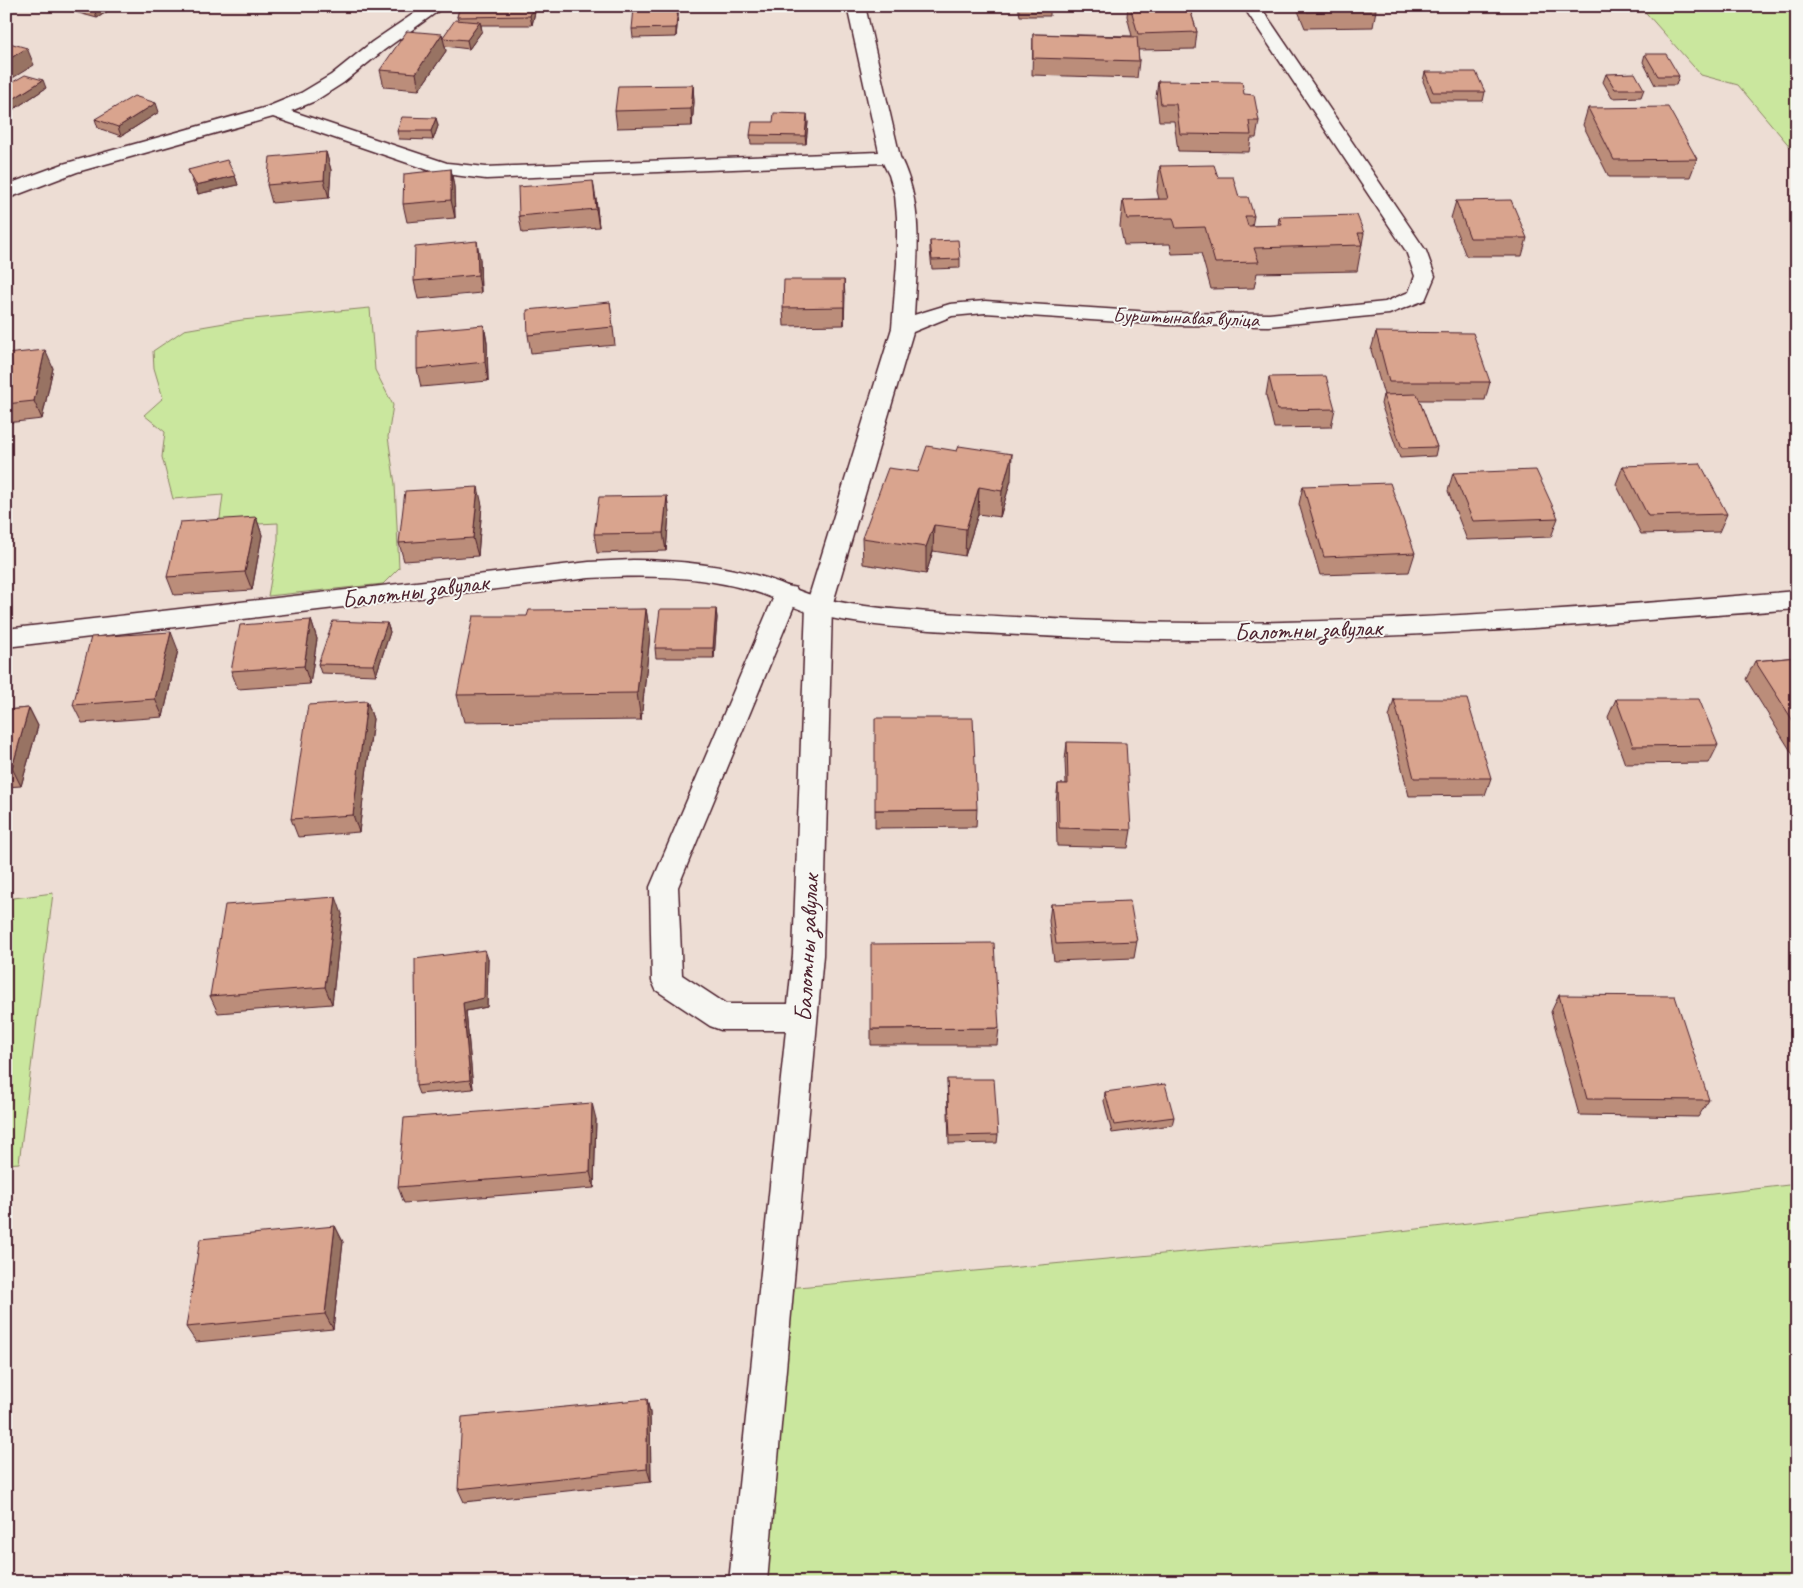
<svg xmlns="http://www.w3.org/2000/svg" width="1803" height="1588" viewBox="0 0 1803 1588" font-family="Caveat,sans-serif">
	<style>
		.green { fill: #cae79e; stroke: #8a8364 }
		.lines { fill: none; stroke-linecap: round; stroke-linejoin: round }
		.minor-casing { stroke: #4a1f2b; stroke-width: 3 }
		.major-casing { stroke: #4a1f2b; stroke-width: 3 }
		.minor { fill: #f6f6f2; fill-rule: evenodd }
		.major { fill: #f6f6f2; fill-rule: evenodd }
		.wall { fill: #bb8d7a; stroke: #4a1f2b }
		.shaded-wall { fill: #987363; stroke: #4a1f2b }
		.building { fill: #d9a48e; stroke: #4a1f2b }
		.labels { text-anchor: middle; stroke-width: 4; stroke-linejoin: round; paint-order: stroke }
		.far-street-label { font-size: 21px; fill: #4a1f2b; stroke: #f6f6f2 }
		.street-label { font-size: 25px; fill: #4a1f2b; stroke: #f6f6f2 }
	</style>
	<rect width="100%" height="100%" fill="#edddd4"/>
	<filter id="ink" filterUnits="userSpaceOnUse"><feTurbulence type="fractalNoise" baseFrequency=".02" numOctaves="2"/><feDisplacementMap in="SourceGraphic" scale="10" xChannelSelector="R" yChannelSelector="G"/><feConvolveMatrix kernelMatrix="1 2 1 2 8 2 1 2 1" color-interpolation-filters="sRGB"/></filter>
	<g filter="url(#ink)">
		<path class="green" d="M1640,6H1797V155L1738,85L1701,75Z
			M370,308L375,370L393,405L388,437L395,484L399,568L383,584L268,596L278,540V523L219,526L223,495L173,499L162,457L165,432L144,415L163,398L154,368L153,351L184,330L242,320Z
			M53,893L19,1163L6,1164V899Z
			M1797,1184V1582H748L776,1289L1350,1237Z"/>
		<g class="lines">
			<g class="minor-casing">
				<path id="minor" d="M425,6H445L384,50L343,83L315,101L291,111L447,163L486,167L879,152L847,6H865L900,157C925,207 917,260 914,315L950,304L985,301L1167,313L1269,314L1385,302L1409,292L1415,276L1406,251L1243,6H1260L1426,251L1435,276L1425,300L1389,314L1269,326L1167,325L985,313L952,316L913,332L832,606L823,955L767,1582H729L786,1030H721L710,1026L656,990L652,981L650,887L775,594L778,588L787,586L796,588L799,594L678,887L682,975L726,1004H788L793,955L806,606L892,328L897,263V217L895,195L889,175L883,163L486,179L437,173L273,117L77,172L6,199V185L63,164L267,107L301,93L331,75L372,42Z"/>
			</g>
			<g class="major-casing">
				<path id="major" d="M633,560C678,560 723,565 766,578C785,584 803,594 822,598C861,608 904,610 944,613C1029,618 1113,623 1197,623C1397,623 1598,607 1797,591V609C1598,624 1398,640 1199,640C1120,641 1040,636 961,632C915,629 867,626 821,616C797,610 776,598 753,591C699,575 644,575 589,578L6,647V629L589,562Z"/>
			</g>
			<use href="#minor" class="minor"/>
			<use href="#major" class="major"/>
		</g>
		<path class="wall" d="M60,6H116L97,18L60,8Z
			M460,6H534L535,12L532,25H481L482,31L469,49L445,46L446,51L419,90L384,87L380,70L442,34L443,37L458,20L457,17Z
			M1018,6H1050V16H1020Z
			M1128,6H1189L1197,32L1195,49L1138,50L1139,61L1137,78L1032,75L1033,34L1132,36L1127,16Z
			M1296,6H1374L1376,10L1373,27L1305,28Z
			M678,7V16L676,37L633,38L632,29Z
			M1645,54L1679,76L1676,85H1655L1643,62Z
			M1425,72L1485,92L1483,101H1431L1423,81Z
			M1606,74L1644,89L1641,97L1612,98L1603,82Z
			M1158,81L1244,94L1259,121L1256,138H1251L1249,152L1178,151L1174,121H1159L1156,98Z
			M693,85L694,102L692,126L617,128L615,111Z
			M6,86L46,88L14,109L6,107Z
			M1588,108L1697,159L1690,177H1609L1583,125Z
			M159,112L121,136L98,128L95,119Z
			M436,118L438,126L433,140L399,139L397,131Z
			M808,122L806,144H751L750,135Z
			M326,152L331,170L329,198L272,203L267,185Z
			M1160,166L1218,177L1239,197L1254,216L1252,226H1278L1279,217L1364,233L1357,271L1257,273L1254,288L1211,289L1201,253L1172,254L1170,244L1124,245L1120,226L1123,200L1159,199L1157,191Z
			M451,169L454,187L455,218L407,222L403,204Z
			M188,170L235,176L238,185L198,194L191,178Z
			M596,199L599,227L522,233L519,216Z
			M1456,201L1527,238L1522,256H1466L1451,218Z
			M930,241L960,259V268L932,269L930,250Z
			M480,259L481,293L418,299L414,281Z
			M844,280V325L784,326L783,308Z
			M610,302L615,345L531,353L528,335Z
			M484,325L487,343L488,381L421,387L417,369Z
			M1376,332L1490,382L1485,400H1419L1437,447L1435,456L1400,458L1381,404L1383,395H1384L1371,350Z
			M6,354L53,368L42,419L6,423Z
			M1269,377L1335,409L1331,427L1274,428L1266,395Z
			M957,451L1011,480L1000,517L978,514L965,556L933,551L926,574L863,564L862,538L918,472Z
			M1623,466L1727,514L1719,532L1641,534L1616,484Z
			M1453,473L1558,518L1551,537L1467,540L1448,491Z
			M1303,486L1415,553L1409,572L1320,575L1299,504Z
			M667,496L669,514L666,551L597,553L594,534Z
			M482,505L478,556L404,561L399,543Z
			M256,517L262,535L252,590L174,595L167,577Z
			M646,609L650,635L641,720L464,722L457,695L527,616Z
			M716,609L717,618L714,658H656L655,648Z
			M311,620L317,639L310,684L238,689L231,671Z
			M387,623L390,632L376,675L321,673L318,664Z
			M178,650L163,717L82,723L73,705Z
			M1797,657V761L1746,679L1755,661Z
			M1394,699L1491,778L1485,795L1409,796L1389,717Z
			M1616,699L1718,745L1709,763L1625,764L1608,717Z
			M367,701L373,719L359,832L298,837L291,819Z
			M29,708L38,726L21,786L6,787V710Z
			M1067,742L1131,830L1128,848L1057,846L1056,802L1058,784H1066L1065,760Z
			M977,809L976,827L875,828V810Z
			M1051,904L1137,941L1134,958L1054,961L1049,921Z
			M342,914L332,1004L218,1013L210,996Z
			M488,959L487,1007L466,1011L473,1089L419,1094L416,1086Z
			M1559,995L1709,1100L1698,1117L1579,1115L1551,1012Z
			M999,1028L997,1045H871V1029Z
			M947,1079L998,1135L997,1143L949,1144Z
			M1105,1092L1174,1117L1172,1125L1112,1133L1104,1101Z
			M596,1119L594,1188L404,1203L398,1187Z
			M335,1226L343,1242L333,1329L196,1342L186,1327Z
			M647,1399L650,1413L651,1482L464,1502L458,1489Z"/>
		<path class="shaded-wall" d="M99,6H116L97,18L94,9Z
			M533,6H534L535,12L532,25L530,16Z
			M678,7V16L676,37V28Z
			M480,22L482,31L469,49L467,40Z
			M442,34L446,51L419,90L416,73Z
			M27,48L34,65L6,82V61Z
			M43,80L46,88L14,109L10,101Z
			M693,85L694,102L692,126L691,109Z
			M156,103L159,112L121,136L118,127Z
			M807,114L808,122L806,144L805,136Z
			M436,118L438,126L433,140L431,131Z
			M326,152L331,170L329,198L324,180Z
			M451,169L454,187L455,218L451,200Z
			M235,176L238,185L198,194L196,185Z
			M593,181L596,199L599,227L596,209Z
			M477,241L480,259L481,293L478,275Z
			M844,280L845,297L844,325Z
			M484,325L487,343L488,381L485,362Z
			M45,350L53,368L42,419L34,401Z
			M1012,454L1011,480L1000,517L1002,491Z
			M478,487L482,505L478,556L473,538Z
			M979,487L978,514L965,556L966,529Z
			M667,496L669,514L666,551L663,533Z
			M256,517L262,535L252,590L245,572Z
			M934,525L933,551L926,574V547Z
			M646,609L650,635L641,720L637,693Z
			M716,609L717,618L714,658L713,648Z
			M311,620L317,639L310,684L304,666Z
			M387,623L390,632L376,675L373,665Z
			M171,632L178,650L163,717L155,699Z
			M367,701L373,719L359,832L353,815Z
			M29,708L38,726L21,786L12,768Z
			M336,897L342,914L332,1004L325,987Z
			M485,950L488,959L487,1007L466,1011L473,1089L470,1080L463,1003Z
			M592,1103L596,1119L594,1188L590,1172Z
			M335,1226L343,1242L333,1329L325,1314Z
			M647,1399L650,1413L651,1482L647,1469Z"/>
		<path class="building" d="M83,6H99L94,9Z
			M460,6H533L530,16L457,17Z
			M1020,6H1050V7L1020,8Z
			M1130,6H1189L1197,32L1138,34Z
			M1305,6H1374L1376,10L1307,12Z
			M678,7L676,28L632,29L634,8Z
			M455,20L480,22L467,40L443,38V37Z
			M407,31L442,34L416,73L380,70Z
			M1033,34L1137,37L1139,61L1033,58Z
			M6,42L27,48L6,61Z
			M1645,54H1666L1679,76H1658Z
			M1425,72H1476L1485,92H1433Z
			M1635,73L1644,89H1615L1606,74Z
			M25,75L43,80L10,101L6,99V86Z
			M1158,81L1242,82L1244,94L1254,95L1259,121H1249L1251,135L1180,134L1176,104H1161Z
			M693,85L691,109L615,111L618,86Z
			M134,96L156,103L118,127L95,119Z
			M1668,107L1697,159L1614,160L1588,108Z
			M774,113L807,114L805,136L750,135L752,122H773Z
			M402,117L436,118L431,131H397Z
			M326,152L324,180L267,185L270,157Z
			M227,160L235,176L196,185L188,170Z
			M1214,165L1218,177H1233L1239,197H1248L1254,216H1245L1248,226L1282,225L1279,217L1357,215L1364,233H1358L1362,245L1254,248L1259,262L1215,263L1205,227L1176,228L1173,218L1127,219L1123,200L1168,199L1160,166Z
			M451,169V200L403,204L404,174Z
			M593,181L596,209L519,216L518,187Z
			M1511,200L1527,238H1470L1456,201Z
			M958,240L960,259L932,260L930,241Z
			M477,241L478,275L414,281L415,247Z
			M784,280H844V307L783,308Z
			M610,302L613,327L528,335L527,310Z
			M484,325L485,362L417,369V331Z
			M1376,332L1473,333L1490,382H1389Z
			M45,350L34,401L6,404V354Z
			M1326,376L1335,409L1277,410L1269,377Z
			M1417,394L1437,447L1402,448L1383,395Z
			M927,446L957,451L959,446L1012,454L1002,491L979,487L966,529L934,525L926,547L862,538L888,468L918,472Z
			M1700,463L1727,514L1648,516L1623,466Z
			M1536,470L1558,518L1473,521L1453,473Z
			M1390,483L1415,553L1324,557L1303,486Z
			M478,487L473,538L399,543L405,491Z
			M667,496L663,533L594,534L599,497Z
			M256,517L245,572L167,577L180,522Z
			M646,609L637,693L457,695L473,616H527L529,610Z
			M660,609H716L713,648H655Z
			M311,620L304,666L231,671L240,625Z
			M333,621L387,623L373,665L318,664Z
			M171,632L155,699L73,705L91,637Z
			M1797,657V727L1755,661Z
			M1394,699H1467L1491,778H1414Z
			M1616,699H1699L1718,745L1633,746Z
			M367,701L353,815L291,819L308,705Z
			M29,708L12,768L6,769V710Z
			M875,718H973L977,809L875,810Z
			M1067,742L1126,743L1131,830L1059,828L1058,784H1068Z
			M336,897L325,987L210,996L225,905Z
			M1130,901L1137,941L1056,944L1051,904Z
			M994,943L999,1028L871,1029V944Z
			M485,950L484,998L463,1003L470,1080L416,1086L415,959Z
			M1559,995L1675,996L1709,1100L1587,1099Z
			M947,1079H994L998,1135L950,1136Z
			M1165,1084L1174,1117L1114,1125L1105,1092Z
			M592,1103L590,1172L398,1187L404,1118Z
			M335,1226L325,1314L186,1327L200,1239Z
			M647,1399V1469L458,1489L462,1417Z"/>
	</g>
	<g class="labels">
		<g class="far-street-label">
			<text transform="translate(1186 317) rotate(2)" y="7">Бурштынавая вуліца</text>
		</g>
		<g class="street-label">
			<text transform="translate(415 590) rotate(-7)" y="9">Балотны завулак</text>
			<text transform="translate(1308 629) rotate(-2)" y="9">Балотны завулак</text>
			<text transform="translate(806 948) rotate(-87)" y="9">Балотны завулак</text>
		</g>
	</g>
	<rect width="1803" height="1588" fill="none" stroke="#f6f6f2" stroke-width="25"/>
	<rect x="12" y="12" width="1778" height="1563" fill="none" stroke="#4a1f2b" stroke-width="2" filter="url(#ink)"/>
</svg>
